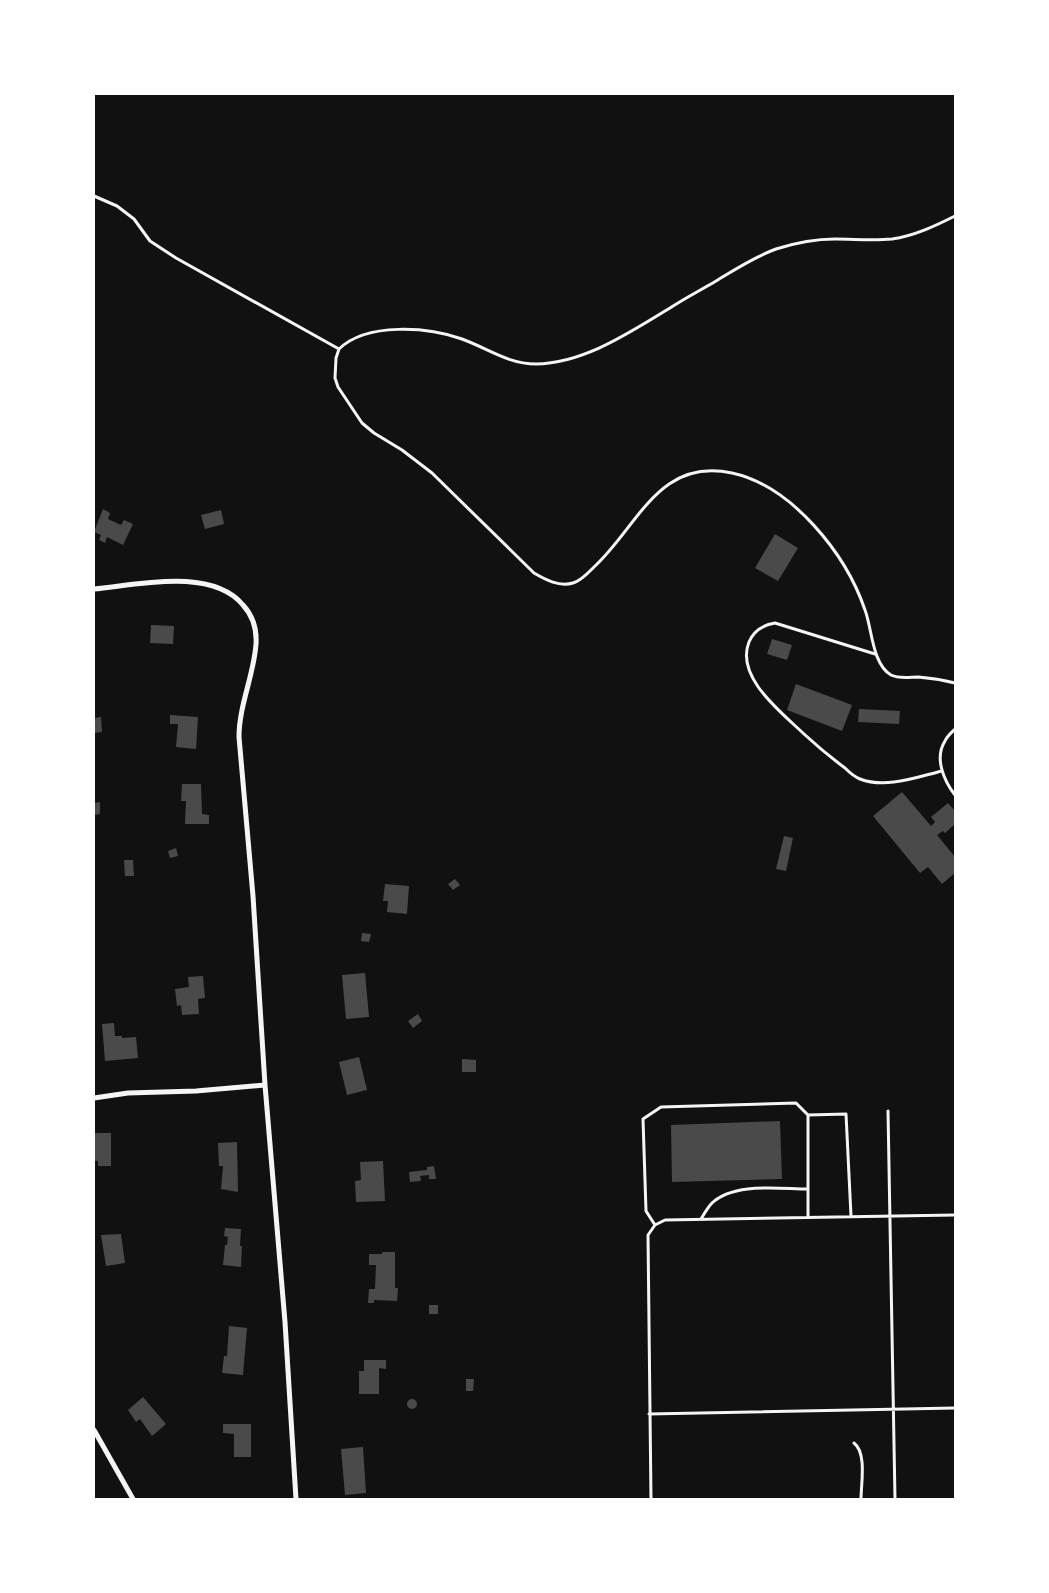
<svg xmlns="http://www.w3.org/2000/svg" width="1049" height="1593" viewBox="0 0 1049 1593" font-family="'Public Sans',sans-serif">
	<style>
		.building { fill: #4a4a4a }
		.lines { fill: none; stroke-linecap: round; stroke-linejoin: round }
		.service { stroke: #f5f5f5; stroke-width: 3 }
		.minor { stroke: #f5f5f5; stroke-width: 5 }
	</style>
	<rect width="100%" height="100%" fill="#111"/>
	<path class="building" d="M103,509L110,513L108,519L121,525L124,520L133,524L123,545L107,537L105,543L99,540L101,535L94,532Z
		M221,510L224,524L205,529L201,515Z
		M775,534L798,548L778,581L755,568Z
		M151,625L174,626L173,644L150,643Z
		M772,639L792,645L787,660L767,654Z
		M796,684L852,705L842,731L787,710Z
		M859,709L900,711L899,724L858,722Z
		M170,715L198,717L196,749L176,747L178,724H170Z
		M101,717L102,732L94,733V718Z
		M182,784H201L202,814L209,815V824H185L186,801H181Z
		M902,792L931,826L935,822L931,817L948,803L955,811V824L945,833L943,831L937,835L955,857V873L942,884L928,867L920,873L873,816Z
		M100,802V814L94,815V803Z
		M784,836L793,838L786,871L776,869Z
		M176,848L178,856L170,858L168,851Z
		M124,860H133L134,876H125Z
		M455,879L460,885L453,890L448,884Z
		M385,884L409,886L407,914L387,912L388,901H383Z
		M362,933L371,934L369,942L361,941Z
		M365,973L369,1017L346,1019L342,975Z
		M203,976L205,998L198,999L199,1014L182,1015L181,1005L177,1006L175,989L189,987L188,977Z
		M418,1014L422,1021L413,1028L408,1021Z
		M114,1023L115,1036H122V1038L136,1037L138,1058L105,1061L102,1024Z
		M359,1057L367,1090L347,1095L339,1062Z
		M462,1059L476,1060V1072H462Z
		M780,1121L782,1179L672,1182L671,1125Z
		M94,1133H111V1166H98V1161H94Z
		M237,1142L238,1192L221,1189L223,1166H219L218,1143Z
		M383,1161L385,1201L356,1202L355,1181L361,1180L360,1162Z
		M434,1166L436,1179H429V1175L420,1176L421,1181L410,1182L409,1172L427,1170V1167Z
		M225,1228L241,1229L240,1246H242L241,1267L223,1265L225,1245H227L228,1237L224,1236Z
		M121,1234L125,1263L106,1266L101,1235Z
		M382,1252H395V1288H398L397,1301L374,1300V1303H368L369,1289H375L376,1265H369V1254H382Z
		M429,1305H438V1314H429Z
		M229,1326L247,1328L243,1375L222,1373L224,1356H227Z
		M364,1360H386V1369L379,1368V1394H359V1371H364Z
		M466,1379H474L473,1391H466Z
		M143,1397L166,1424L152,1436L140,1419L136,1422L128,1410Z
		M407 1404a5 5 0 1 1 10 0a5 5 0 1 1-10 0Z
		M223,1424H251V1457H234V1434L223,1433Z
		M363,1447L366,1493L345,1495L341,1449Z"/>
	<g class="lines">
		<path class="service" d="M94,196L117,206L134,219L150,241L176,258L339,349C367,322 428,327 462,339C487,348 508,364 536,364C585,363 630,332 670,308C685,298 701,290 716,281C736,269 754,257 776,249C795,243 815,239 835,239C854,239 873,241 892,239C914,236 935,226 955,216
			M339,349L336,358L335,378L338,387L362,423L374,433L402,450L432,473L534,573C546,580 559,587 573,583C581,581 588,573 594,567C638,527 658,457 732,473C792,486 846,554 865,610C872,628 872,664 891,675C899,679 910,677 918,677C930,678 943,680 955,683
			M875,654L775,623C763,625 754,630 749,642C735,677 781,712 804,734C817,746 830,757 845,768C849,772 855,777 860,779C886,789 917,777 942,771
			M955,729C952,732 947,736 945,741C934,758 944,781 955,795
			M888,1111L895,1499
			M808,1217V1115L846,1114L851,1216
			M701,1219C704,1214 708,1207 712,1203C734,1182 780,1189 808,1189
			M655,1225L646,1211L643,1119L661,1107L796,1103L808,1115
			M649,1414L955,1408
			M854,1443C867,1453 861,1484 861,1499
			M651,1499L648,1235L655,1225L665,1220L955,1215"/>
		<path class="minor" d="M94,589C137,585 211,567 243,605C253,616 257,629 256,644C254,675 239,705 239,737L253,896L265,1085L285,1322L296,1499
			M94,1098L128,1093L196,1091L265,1085
			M94,1430L133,1499"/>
	</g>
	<rect width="1049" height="1593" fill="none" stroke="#ffffff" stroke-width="190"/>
</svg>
